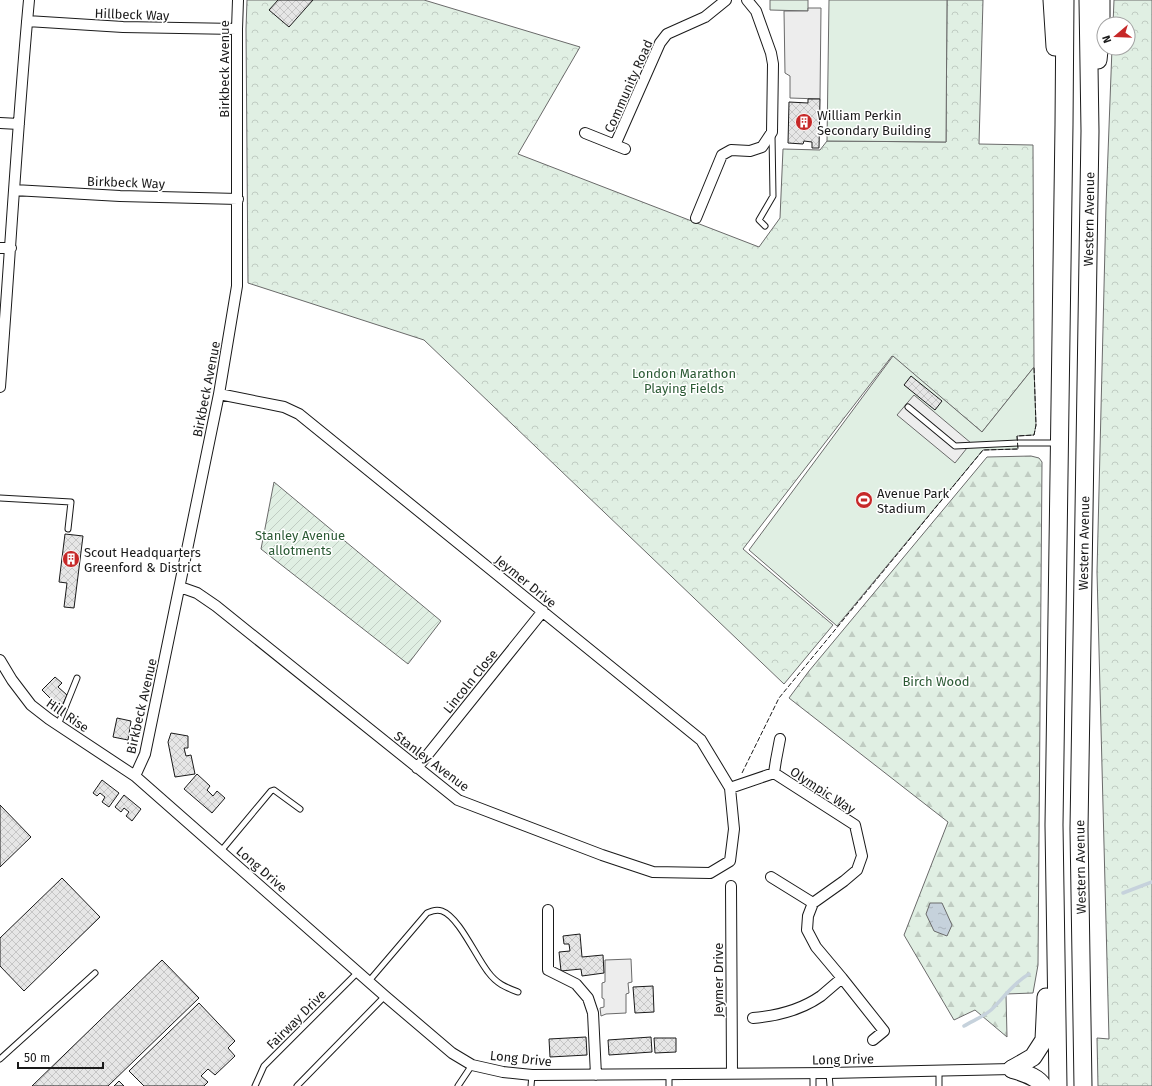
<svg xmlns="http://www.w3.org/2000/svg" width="1152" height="1086" viewBox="0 0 1152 1086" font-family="'Fira Sans',sans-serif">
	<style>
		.forest { fill: url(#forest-firs); stroke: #6a6a6a }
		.park { fill: url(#park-crowns); stroke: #6a6a6a }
		.garden { fill: url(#garden-furrows); stroke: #6a6a6a }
		.pitch { fill: #e0efe3; stroke: #6a6a6a }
		.parking { fill: #ededed; stroke: #6a6a6a }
		.water { fill: url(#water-ripples); stroke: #6a6a6a }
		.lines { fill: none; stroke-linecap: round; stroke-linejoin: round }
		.stream { stroke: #c6d2dc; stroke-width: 3.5 }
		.building { fill: url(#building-cross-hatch); stroke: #1a1a1a }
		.service-casing { stroke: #1a1a1a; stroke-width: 7 }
		.minor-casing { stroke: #1a1a1a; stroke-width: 12 }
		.trunk-casing { stroke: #1a1a1a; stroke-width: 19 }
		.service { stroke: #fff; stroke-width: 5 }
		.minor { stroke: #fff; stroke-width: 10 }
		.trunk { stroke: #fff; stroke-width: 17 }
		.fence { stroke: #1a1a1a; stroke-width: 1; stroke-dasharray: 5 2; stroke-linecap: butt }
		.labels { text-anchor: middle; stroke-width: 3; stroke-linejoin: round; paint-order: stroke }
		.street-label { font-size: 13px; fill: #1a1a1a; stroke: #fff }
		.poi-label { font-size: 13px; fill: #1a1a1a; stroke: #fff; text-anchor: start }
		.park-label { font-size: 13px; fill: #2b5a34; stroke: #fff }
	</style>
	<defs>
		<pattern id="forest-firs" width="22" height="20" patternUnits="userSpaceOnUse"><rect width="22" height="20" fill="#e0efe3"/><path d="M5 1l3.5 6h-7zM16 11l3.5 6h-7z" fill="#c0ccc2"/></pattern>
		<pattern id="park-crowns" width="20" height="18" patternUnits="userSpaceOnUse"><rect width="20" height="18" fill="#e0efe3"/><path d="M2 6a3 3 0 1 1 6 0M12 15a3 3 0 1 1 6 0" fill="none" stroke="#c0ccc2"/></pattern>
		<pattern id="garden-furrows" width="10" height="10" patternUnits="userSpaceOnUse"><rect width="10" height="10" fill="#e0efe3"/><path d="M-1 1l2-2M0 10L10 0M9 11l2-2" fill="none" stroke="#c0ccc2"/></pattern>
		<pattern id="water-ripples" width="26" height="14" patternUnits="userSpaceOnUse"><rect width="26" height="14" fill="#c6d2dc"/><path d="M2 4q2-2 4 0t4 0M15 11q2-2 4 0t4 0" fill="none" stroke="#aab4bc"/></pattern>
		<pattern id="building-cross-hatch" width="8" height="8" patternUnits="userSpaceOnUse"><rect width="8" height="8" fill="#e6e6e6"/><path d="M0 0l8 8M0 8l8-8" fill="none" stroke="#c5c5c5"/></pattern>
	</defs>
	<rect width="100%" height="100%" fill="#fff"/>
	<path class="forest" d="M1031,456L1039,458L1042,462L1038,965L1033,993L1006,994L1007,1037L975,1010L954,1020L904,935L948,822L789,698L809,671L987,457Z"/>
	<path class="park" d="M247,0H424L580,47L518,154L759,247L780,218L783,149L820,150L827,141L946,142L947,0H983L979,144L1033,145L1034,367L982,432L892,356L743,549L833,625L784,684L424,340L248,283L246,29Z
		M1114,0H1152V1086H1098L1097,1038L1109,1039L1097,572L1106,206L1112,48H1128V24H1113Z"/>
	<path class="garden" d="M274,482L441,621L408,664L261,549Z"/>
	<path class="pitch" d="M770,0H808V11L770,10Z
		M829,0H947L946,142L827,141Z
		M893,356L982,432L1034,367L1036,425L1034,435L1017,436L1018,449L983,450L837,626L749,550Z"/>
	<path class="parking" d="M808,8H821L820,99L790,98V76L785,73L784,11H808Z
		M914,395L971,443L955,463L897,415Z
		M631,959L632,982L628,983L629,993L626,994V1013L606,1014L601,1016L600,1008L604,1007V999L602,998V983L605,982V960Z"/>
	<path class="water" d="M930,903H942L952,925L947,936L934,931L926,914Z"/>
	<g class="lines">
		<path class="stream" d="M1123,893L1152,882
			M964,1026C972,1021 983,1017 991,1010C1004,998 1013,983 1029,974"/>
	</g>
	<path class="building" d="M278,0H313L289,27L269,10Z
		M808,99H820L819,148H812V142L804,141L803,144L788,143L789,102L808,103Z
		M911,376L942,401L935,410L904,385Z
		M65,534L83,536L74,608L64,607L67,583L59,582Z
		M55,677L62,683L58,687L67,695L62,706L58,702L56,704L42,690Z
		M117,718L131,721L128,740L113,737Z
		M171,733L188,736V748H184L186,756L191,755L195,774L175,777L168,742Z
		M197,774L210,786L207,790L213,796L217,791L225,798L212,813L184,789Z
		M102,780L119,793L109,807L102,802L105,797L100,793L97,796L93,793Z
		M124,795L141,809L132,821L126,816L129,812L124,808L121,812L115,807Z
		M0,805L31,837L0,867Z
		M62,878L100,917L24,991L0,966V938Z
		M580,934L582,957L603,955L604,973L582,976L581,969L561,971L559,952L570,951L569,944H564L563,936Z
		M162,960L199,998L108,1086H32Z
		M653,986L654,1012L635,1013L633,987Z
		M199,1003L235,1041L228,1048L235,1056L215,1075L208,1069L201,1076L208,1082L204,1086H144L129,1071Z
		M586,1037L587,1055L550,1057L549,1039Z
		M651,1037L652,1052L609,1055L608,1040Z
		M654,1038H676V1052L655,1053Z
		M119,1081L124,1086H114Z"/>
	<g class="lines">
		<g class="service-casing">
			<path id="service" d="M765,226L759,220L773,196L772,135
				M908,407L955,446L1018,443H1056
				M0,498L71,502L68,529
				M58,725L77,678
				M221,851L271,791L274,790L300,809
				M369,981L427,913C432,911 436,909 442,911C459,917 476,957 488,972C497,984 505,987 518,992
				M0,1059L95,973
				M813,1073V1086
				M829,1073L830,1086
				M669,1074V1086
				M255,1086L264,1066L359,971
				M297,1086L385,996
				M458,1086L472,1065
				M531,1086L532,1075
				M939,1086V1071"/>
		</g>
		<g class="minor-casing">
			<path id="minor" d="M27,21L123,27L237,29
				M0,123L19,124
				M585,133L625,149
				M615,145L660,43L667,34L705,17L726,0
				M14,190L120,196L238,199
				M696,218L722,155L731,150L750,151L762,147L772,132L773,64L771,53L756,11L747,0
				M0,248H11
				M0,387C10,258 17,129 29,0
				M180,587L197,593L216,606L458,800L602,855L653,872L710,873L730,861L734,829L730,788L701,740L299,414L284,407L219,394
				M0,660L12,680L31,705L49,719L135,776L385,996L452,1053L472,1065L503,1072L532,1075L829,1073L1012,1069
				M417,768L543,611
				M774,773L776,760L780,739
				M135,776L145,754L219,394L237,286V29L238,0
				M730,788L774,773L855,825L862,856L857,870L844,881L813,903L808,916L807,930L816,947L842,978L884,1031L873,1040
				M771,877L813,903
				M731,886L732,1073
				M548,910V970L576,984L588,998L593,1013L596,1075
				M753,1018C777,1016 801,1010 821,996C828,990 835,984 842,978"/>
		</g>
		<g class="trunk-casing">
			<g id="trunk">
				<path d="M1052,0L1055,47"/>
				<path d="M1098,60L1101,32V0"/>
				<path d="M1012,1069L1033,1057L1044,1040L1046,997"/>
				<path d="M1012,1069C1023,1073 1037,1076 1043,1086"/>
				<path d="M1058,1086L1054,825L1064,125L1065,0"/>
				<path id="s1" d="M1083,1086L1079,829L1090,131L1088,0"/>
			</g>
		</g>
		<use href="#service" class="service"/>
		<use href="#minor" class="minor"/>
		<use href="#trunk" class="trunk"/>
		<path class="fence" d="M742,773L779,698L983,450L1018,449L1017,436L1034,435L1036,425L1034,367"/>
	</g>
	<defs>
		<g id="building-disc" transform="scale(0.9)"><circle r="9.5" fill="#c62828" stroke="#fff"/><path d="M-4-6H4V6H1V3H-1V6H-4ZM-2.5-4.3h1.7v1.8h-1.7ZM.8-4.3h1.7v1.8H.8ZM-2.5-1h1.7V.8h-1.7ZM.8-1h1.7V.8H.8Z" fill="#fff"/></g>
		<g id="stadium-disc" transform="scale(0.9)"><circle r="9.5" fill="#c62828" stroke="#fff"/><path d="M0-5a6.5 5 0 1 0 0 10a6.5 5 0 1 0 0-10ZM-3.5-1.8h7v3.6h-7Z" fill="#fff"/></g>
	</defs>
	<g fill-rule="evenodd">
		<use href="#building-disc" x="804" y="122"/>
		<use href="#stadium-disc" x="864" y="500"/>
		<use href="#building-disc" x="71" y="559"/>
	</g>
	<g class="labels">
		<g class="street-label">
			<text transform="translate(132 14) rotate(2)" y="5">Hillbeck Way</text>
			<text transform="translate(224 69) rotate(-90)" y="5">Birkbeck Avenue</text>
			<text transform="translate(628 86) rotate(-66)" y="5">Community Road</text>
			<text transform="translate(126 182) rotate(2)" y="5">Birkbeck Way</text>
			<text dy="5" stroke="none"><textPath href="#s1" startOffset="867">Western Avenue</textPath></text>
			<text transform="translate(206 389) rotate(-79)" y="5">Birkbeck Avenue</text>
			<text dy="5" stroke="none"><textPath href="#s1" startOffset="543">Western Avenue</textPath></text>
			<text transform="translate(526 581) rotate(39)" y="5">Jeymer Drive</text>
			<text transform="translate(470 681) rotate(-51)" y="5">Lincoln Close</text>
			<text transform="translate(141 706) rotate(-77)" y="5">Birkbeck Avenue</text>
			<text transform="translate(68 715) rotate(35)" y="5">Hill Rise</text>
			<text transform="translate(432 761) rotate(37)" y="5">Stanley Avenue</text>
			<text transform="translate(823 790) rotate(33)" y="5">Olympic Way</text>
			<text transform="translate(1080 867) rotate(-91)" y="5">Western Avenue</text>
			<text transform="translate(262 869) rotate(41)" y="5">Long Drive</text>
			<text transform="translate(718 980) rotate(-90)" y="5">Jeymer Drive</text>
			<text transform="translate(296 1019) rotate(-45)" y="5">Fairway Drive</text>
			<text transform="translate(521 1058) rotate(6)" y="5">Long Drive</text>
			<text transform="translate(843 1059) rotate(-1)" y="5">Long Drive</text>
		</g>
		<g class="poi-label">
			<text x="817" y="120">William Perkin<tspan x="817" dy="15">Secondary Building</tspan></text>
			<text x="877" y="498">Avenue Park<tspan x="877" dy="15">Stadium</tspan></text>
			<text x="84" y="557">Scout Headquarters<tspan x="84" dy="15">Greenford &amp; District</tspan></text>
		</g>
		<g class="park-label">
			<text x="684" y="378">London Marathon<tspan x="684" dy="15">Playing Fields</tspan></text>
			<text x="300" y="540">Stanley Avenue<tspan x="300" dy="15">allotments</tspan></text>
			<text x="936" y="686">Birch Wood</text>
		</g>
	</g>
	<g transform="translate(1116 36) rotate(251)"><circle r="19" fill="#ffffff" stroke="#a3a3a3"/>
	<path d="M0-3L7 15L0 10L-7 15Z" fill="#c62828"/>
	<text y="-6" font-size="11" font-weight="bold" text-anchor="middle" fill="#1a1a1a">N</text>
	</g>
	<path d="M18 1062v6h85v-6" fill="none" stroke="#1a1a1a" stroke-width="2"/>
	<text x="24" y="1062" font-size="12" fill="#1a1a1a" stroke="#ffffff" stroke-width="3" paint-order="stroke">50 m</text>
</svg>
